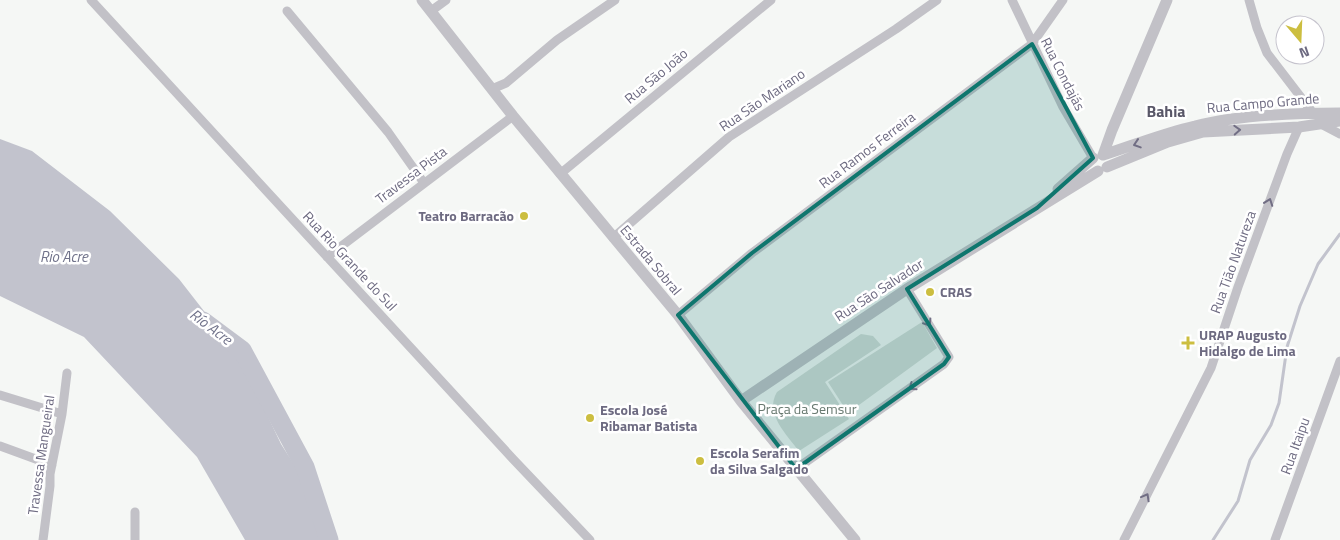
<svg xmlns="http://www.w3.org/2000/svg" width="1340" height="540" viewBox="0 0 1340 540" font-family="'Titillium Web',sans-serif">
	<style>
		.green { fill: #d4dbd7 }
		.water { fill: #c2c3cd }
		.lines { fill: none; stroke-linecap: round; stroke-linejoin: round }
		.stream { stroke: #c2c3cd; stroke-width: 3 }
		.river { stroke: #c2c3cd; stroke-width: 19 }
		.minor { stroke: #c2c1c7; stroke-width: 9 }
		.tertiary { stroke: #c2c1c7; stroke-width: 11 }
		.oneway { stroke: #716e84 }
		.marked { fill: #0f766e; fill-opacity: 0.2; stroke: #0f766e; stroke-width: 4; stroke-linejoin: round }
		.poi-dot { fill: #ccbe40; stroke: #fff; stroke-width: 2 }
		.labels { text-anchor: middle; stroke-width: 5; stroke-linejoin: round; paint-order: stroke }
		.street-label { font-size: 14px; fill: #6d6a81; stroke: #fff }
		.poi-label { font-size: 14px; font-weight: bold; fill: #6d6a81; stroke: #fff; text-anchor: start }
		.park-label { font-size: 14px; fill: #687970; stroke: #fff }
		.water-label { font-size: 15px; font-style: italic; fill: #70728a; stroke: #fff }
		.quarter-label { font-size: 16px; font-weight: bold; fill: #595768; stroke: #fff }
	</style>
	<rect width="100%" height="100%" fill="#f5f7f5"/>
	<path class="green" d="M922,322L937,348L848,413L828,382Z
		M861,334L873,336L881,345L825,382L849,419L799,451C787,435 764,413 777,392Z"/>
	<path class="water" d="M0,139L32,151L110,211L179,279L239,356L281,444L333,526L338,540H245L197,457L84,337L0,296Z"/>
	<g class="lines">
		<path class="stream" d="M1213,540L1238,501L1250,460L1271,425L1279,403L1287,347L1300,306L1318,264L1340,234"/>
		<path class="river" d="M203,321L242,350L305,467L329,540"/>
		<path class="minor" d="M91,0L513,459L590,540
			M1012,0L1063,107L1093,158
			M1249,0L1257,28L1267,53L1313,113
			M287,11L388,132L424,183
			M431,11L446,0
			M492,89L506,83L557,40L615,0
			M1321,124L1340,134
			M560,174L771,0
			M613,238L729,137L896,29L937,0
			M327,257L513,116
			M678,315L752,253L1032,44L1063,0
			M0,395L62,414
			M0,446L52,465
			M796,469L944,364L949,357L907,289
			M135,512V540
			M43,540L50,486V474L62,414L67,373
			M1124,540L1211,368L1238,287L1287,154L1299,127
			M1275,540L1340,361"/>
		<path class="tertiary" d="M422,0L513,116L678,315L741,401L855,540
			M1103,155C1134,145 1164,133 1195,126C1239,115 1295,113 1340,113
			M1103,155L1112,130L1167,0
			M1107,167L1168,142L1203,132L1299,127L1340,121
			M1058,189L1093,158
			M741,401L907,289L1098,171"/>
	</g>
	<defs><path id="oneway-chevron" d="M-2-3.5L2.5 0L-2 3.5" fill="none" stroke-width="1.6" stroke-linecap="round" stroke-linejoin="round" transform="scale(1.25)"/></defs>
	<g class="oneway">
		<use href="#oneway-chevron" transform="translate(1237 130) rotate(-3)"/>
		<use href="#oneway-chevron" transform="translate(1137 144) rotate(162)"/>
		<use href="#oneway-chevron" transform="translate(1269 202) rotate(-70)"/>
		<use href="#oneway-chevron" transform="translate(928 323) rotate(58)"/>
		<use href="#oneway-chevron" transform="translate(912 387) rotate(145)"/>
		<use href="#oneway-chevron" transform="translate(1146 497) rotate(-61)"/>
	</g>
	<path class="marked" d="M1032,44L1093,158L1037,208L907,289L949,357L944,364L796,469L678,315L752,253Z"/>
	<g class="poi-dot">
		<circle cx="524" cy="216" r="5"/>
		<circle cx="930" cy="292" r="5"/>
		<path d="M1185.5 335.5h5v5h5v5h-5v5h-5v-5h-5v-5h5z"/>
		<circle cx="590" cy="418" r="5"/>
		<circle cx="700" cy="461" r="5"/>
	</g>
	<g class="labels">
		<g class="street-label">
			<text transform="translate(1063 74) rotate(63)" y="5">Rua Condajás</text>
			<text transform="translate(656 76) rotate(-40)" y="5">Rua São João</text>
			<text transform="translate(762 100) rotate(-34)" y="5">Rua São Mariano</text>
			<text transform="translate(1263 103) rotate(-5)" y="5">Rua Campo Grande</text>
			<text transform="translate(867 150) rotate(-37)" y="5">Rua Ramos Ferreira</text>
			<text transform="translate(411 175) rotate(-37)" y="5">Travessa Pista</text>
			<text transform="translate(651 260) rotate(50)" y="5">Estrada Sobral</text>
			<text transform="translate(350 261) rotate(47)" y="5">Rua Rio Grande do Sul</text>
			<text transform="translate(1233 262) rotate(-70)" y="5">Rua Tião Natureza</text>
			<text transform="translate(879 290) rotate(-33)" y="5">Rua São Salvador</text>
			<text transform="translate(1295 446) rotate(-70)" y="5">Rua Itaipu</text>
			<text transform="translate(41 455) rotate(-82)" y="5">Travessa Mangueiral</text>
		</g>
		<g class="poi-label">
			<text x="514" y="221" text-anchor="end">Teatro Barracão</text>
			<text x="940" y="297">CRAS</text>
			<text x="1199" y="340">URAP Augusto<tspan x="1199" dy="16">Hidalgo de Lima</tspan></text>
			<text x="600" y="415">Escola José<tspan x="600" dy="16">Ribamar Batista</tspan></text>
			<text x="710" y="458">Escola Serafim<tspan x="710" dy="16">da Silva Salgado</tspan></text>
		</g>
		<g class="park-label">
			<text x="807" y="414">Praça da Semsur</text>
		</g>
		<g class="water-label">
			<text x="64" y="262">Rio Acre</text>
			<text transform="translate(211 327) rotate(37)" y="5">Río Acre</text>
		</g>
		<g class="quarter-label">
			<text x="1166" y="117">Bahia</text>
		</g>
	</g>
	<g transform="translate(1300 40) rotate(161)"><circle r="24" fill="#ffffff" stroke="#c5c3cd"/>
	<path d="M0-4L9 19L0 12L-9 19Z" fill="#ccbe40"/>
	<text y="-8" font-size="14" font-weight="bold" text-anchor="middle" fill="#6d6a81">N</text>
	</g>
</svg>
